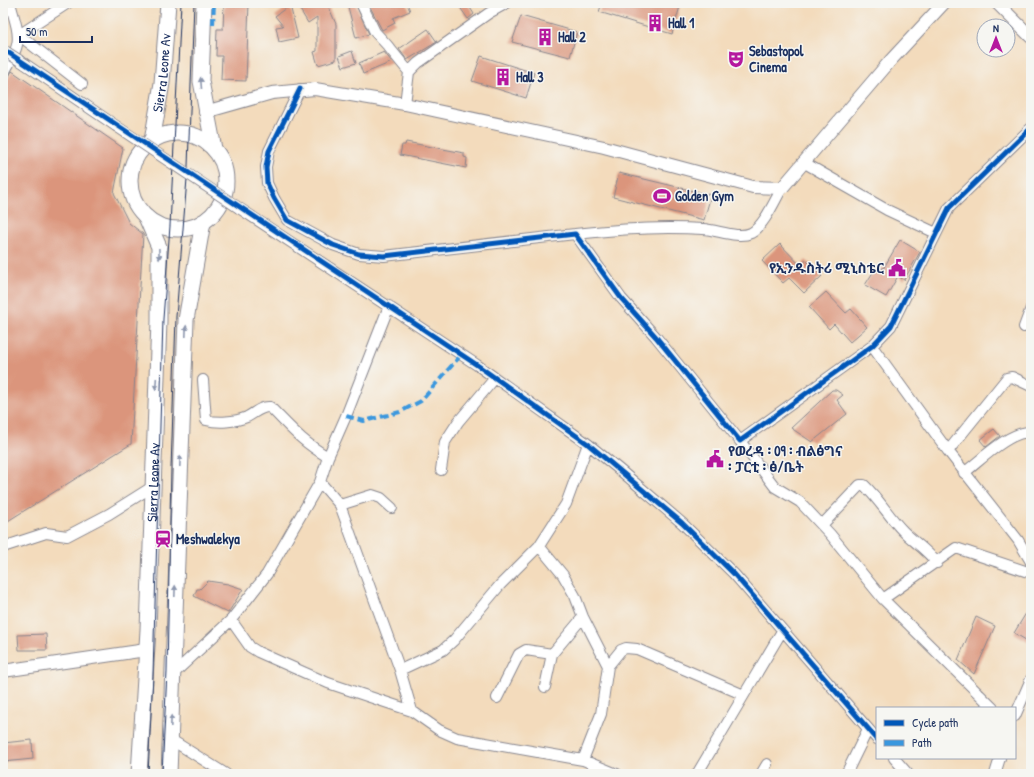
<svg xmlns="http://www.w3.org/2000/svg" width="1034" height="777" viewBox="0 0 1034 777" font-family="'Patrick Hand','Noto Sans Ethiopic',sans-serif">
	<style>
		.building { fill: #db957b }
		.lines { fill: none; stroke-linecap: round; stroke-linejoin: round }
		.minor-casing { stroke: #87858d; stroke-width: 12 }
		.tertiary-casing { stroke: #87858d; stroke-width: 14 }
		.primary-casing { stroke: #87858d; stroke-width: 17 }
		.minor { stroke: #fff; stroke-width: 10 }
		.tertiary { stroke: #fff; stroke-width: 12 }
		.primary { stroke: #fff; stroke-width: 15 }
		.tram { stroke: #1b2f5e; stroke-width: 1 }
		.minor-bridge-casing { stroke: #87858d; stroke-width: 12; stroke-linecap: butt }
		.minor-bridge { stroke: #fff; stroke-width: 10 }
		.quiet { stroke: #3a97de; stroke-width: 4; stroke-dasharray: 8 4; stroke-linecap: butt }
		.cycleway-casing { stroke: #f6f6f2; stroke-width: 8 }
		.cycleway { stroke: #0057b8; stroke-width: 5 }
		.oneway { fill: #8d97ae }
		.labels { text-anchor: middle; stroke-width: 3; stroke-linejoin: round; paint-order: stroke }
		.poi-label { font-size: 14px; font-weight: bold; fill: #1b2f5e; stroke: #f6f6f2; text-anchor: start }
		.street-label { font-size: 14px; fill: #1b2f5e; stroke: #f6f6f2 }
	</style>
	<rect width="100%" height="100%" fill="#f6f6f2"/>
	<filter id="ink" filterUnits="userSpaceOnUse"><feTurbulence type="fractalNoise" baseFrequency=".025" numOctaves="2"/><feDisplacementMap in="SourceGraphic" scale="8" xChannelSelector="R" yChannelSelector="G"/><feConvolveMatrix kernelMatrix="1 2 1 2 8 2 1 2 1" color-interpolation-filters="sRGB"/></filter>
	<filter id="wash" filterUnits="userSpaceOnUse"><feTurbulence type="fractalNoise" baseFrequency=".012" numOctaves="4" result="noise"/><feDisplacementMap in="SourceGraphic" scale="16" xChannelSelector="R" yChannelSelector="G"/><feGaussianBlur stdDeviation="0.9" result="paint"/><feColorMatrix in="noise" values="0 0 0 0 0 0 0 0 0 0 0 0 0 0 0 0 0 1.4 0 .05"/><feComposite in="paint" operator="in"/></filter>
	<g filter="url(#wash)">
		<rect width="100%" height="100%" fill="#f3dbbc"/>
		<g id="blocks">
			<path class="building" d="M224,3H249L246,81L221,80L222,56H216L217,29H223Z
				M296,3H327L336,24V60L318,65L314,52L317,51V17L308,23Z
				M347,3H355L369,34L356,38Z
				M368,3H407L410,11L393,18L395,23L382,30Z
				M457,3H467L474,14L468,19Z
				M602,3H681L672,34L599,12Z
				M290,5L298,38L279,42L276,27L283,26L275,16Z
				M521,16L577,32L570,57L512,42Z
				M428,29L437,42L407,60L399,49Z
				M352,51L356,63L343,67L339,56Z
				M384,52L392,62L363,74L359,63Z
				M481,56L534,73L526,98L472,81Z
				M12,71L123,148L114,193L129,223L143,234L131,444L3,524V80L8,78Z
				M406,142L464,153V157L467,158L466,168L400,155L402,145H405Z
				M619,173L711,195L704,220L613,197Z
				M900,240L920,252L904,280L898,276L886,297L865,285L877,266L883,269Z
				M780,244L801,266L806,260L822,276L804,293L789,278L783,283L762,261Z
				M826,292L846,313L851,309L867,327L850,342L834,324L829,329L809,307Z
				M832,390H836L843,395L837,400L847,414L812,442L791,428Z
				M994,429L1000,436L986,447L980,440Z
				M208,581L228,584L243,589L228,613L194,596L197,589H200Z
				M1031,605V643L1014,633Z
				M976,617L995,626L974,674L958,660Z
				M46,634L47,650H19L18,635Z
				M32,740L33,759L3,762V743Z"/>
		</g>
	</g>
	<g filter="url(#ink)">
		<use href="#blocks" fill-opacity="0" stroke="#87858d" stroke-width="1"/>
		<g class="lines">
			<g class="minor-casing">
				<path id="minor" d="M68,3L19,35L82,84
					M361,3L375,32L387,45L409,72
					M25,64L116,126
					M3,74C23,42 20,38 10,3
					M300,89L269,151L266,167L267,183L274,198L287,220L333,245L359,254L384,256L575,234L621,298L656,337L740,441L872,346L891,326L949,208L1031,128
					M405,104L409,72L418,63L489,13L507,3
					M803,162L887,210L936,233
					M239,208L477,365L588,444L621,471L682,523L734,574L877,739
					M575,234C618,229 660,226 703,229C718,230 738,239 751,233C764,226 775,200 782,188
					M1024,327L1031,308
					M872,346L948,451L1018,540L1031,562
					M203,380L206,420C218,423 235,422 247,417C255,413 261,406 270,407C291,428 301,441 328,457
					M740,441L775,487L800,502L830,534L883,599L993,708
					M948,451L1007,378L1012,377L1031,386
					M441,470L445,442L458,422L495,378
					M964,473C981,460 1009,431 1031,432
					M320,482L340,505L400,670L412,711L439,730L457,738L583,760L617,774
					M340,505L372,495L381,498L392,508
					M822,525L860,485H864C879,499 889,517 903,531C914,542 927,550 937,563
					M539,546L563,575L575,596L583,617L608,666
					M3,547L46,533L67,536L109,514L152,487
					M883,599L956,548L1031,573
					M231,620L250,647L258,652L328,683L412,711
					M400,670L443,650L454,640L500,585L539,546L566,504L588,444
					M172,675L231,620L267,574L320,482L328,457L346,416L389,306
					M545,687L552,654
					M497,698L519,654L526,650L552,654L583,617
					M1015,716L1031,679
					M170,739L226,774
					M894,758L908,774
					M583,760L601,714L608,666L621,650L626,648L637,649L744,695
					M697,774L782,631
					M761,774L767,764
					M846,774L868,729
					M995,774L1000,758"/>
			</g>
			<g class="tertiary-casing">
				<path id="tertiary" d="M997,3L1031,37
					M205,112L272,93L315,89L405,104L604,147L753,187L782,188L891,60L944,3
					M3,671L146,650"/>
			</g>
			<g class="primary-casing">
				<g id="primary">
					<path d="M204,3L201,81L214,149"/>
					<circle cx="178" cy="181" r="48"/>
					<path id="s1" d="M152,141L162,83L168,3"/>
					<path id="s2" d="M139,774L148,630L159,321V247L146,217"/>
					<path d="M169,774L186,320L203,222"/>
				</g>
			</g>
			<use href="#minor" class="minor"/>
			<use href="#tertiary" class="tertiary"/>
			<use href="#primary" class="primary"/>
			<path class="tram" d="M148,774L153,675L163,319L170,226L181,3
				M162,774L167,672L171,469L176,317L188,166L194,3"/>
			<g class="minor-bridge-casing">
				<path id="minor-bridge" d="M5,51L25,64
					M116,126L239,208"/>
			</g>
			<use href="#minor-bridge" class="minor-bridge"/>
			<path class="quiet" d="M213,25L214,3
				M346,416L364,421L400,412L421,401L461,355"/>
			<g class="cycleway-casing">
				<path id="cycleway" d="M3,49L477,365L588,444L682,523L734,574L877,739
					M300,89L269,151L266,167L267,183L274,198L287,220L333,245L359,254L384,256L575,234L621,298L656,337L740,441L872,346L891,326L949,208L1031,128"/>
			</g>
			<use href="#cycleway" class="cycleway"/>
		</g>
		<defs><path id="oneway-solid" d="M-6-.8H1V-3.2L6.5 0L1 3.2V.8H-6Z"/></defs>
		<g class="oneway">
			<use href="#oneway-solid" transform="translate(201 83) rotate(-95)"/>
			<use href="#oneway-solid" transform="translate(159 254) rotate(89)"/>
			<use href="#oneway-solid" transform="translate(186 331) rotate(-88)"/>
			<use href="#oneway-solid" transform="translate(156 384) rotate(93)"/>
			<use href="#oneway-solid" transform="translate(180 461) rotate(-88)"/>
			<use href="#oneway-solid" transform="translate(175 591) rotate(-88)"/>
			<use href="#oneway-solid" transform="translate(171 721) rotate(-88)"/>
		</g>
	</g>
	<defs>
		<g id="building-bare" transform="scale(1.38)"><path d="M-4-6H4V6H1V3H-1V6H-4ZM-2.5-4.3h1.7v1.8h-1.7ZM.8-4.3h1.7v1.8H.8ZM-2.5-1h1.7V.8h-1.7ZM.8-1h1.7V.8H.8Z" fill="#b5179e" stroke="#f6f6f2" stroke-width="2.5" paint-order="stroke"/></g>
		<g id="theatre-bare" transform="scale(1.38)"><path d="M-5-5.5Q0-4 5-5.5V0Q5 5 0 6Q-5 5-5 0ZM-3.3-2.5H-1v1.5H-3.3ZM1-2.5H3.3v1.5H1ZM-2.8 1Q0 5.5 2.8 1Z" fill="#b5179e" stroke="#f6f6f2" stroke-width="2.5" paint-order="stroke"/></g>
		<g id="stadium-bare" transform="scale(1.38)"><path d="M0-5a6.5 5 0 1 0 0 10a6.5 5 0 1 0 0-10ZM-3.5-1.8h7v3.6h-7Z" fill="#b5179e" stroke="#f6f6f2" stroke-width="2.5" paint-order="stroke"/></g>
		<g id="civic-bare" transform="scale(1.38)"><path d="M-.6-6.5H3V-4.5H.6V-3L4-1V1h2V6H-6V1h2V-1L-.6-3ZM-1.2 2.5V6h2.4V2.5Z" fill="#b5179e" stroke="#f6f6f2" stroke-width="2.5" paint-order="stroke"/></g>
		<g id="station-bare" transform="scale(1.38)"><path d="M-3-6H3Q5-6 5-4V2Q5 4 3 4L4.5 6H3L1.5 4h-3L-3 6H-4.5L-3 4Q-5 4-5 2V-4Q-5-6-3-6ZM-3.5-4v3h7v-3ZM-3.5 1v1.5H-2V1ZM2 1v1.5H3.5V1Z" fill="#b5179e" stroke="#f6f6f2" stroke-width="2.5" paint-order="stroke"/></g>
	</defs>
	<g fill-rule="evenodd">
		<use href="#building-bare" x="655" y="23"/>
		<use href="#building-bare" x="545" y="37"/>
		<use href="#theatre-bare" x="736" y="59"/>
		<use href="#building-bare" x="503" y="77"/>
		<use href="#stadium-bare" x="662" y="196"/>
		<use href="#civic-bare" x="897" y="268"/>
		<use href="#civic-bare" x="715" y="459"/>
		<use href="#station-bare" x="163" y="539"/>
	</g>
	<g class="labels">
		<g class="poi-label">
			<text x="668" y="28">Hall 1</text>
			<text x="558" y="42">Hall 2</text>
			<text x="749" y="56">Sebastopol<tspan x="749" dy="16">Cinema</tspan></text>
			<text x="516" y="82">Hall 3</text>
			<text x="675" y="201">Golden Gym</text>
			<text x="884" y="273" text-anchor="end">የኢንዱስትሪ ሚኒስቴር</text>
			<text x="728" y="456">የወረዳ ፡ 09 ፡ ብልፅግና<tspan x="728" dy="16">፡ ፓርቲ ፡ ፅ/ቤት</tspan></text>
			<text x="176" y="544">Meshwalekya</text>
		</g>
		<g class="street-label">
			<text dy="5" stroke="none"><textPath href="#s1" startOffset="69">Sierra Leone Av</textPath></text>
			<text dy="5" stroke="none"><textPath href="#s2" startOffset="292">Sierra Leone Av</textPath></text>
		</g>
	</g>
	<rect width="1034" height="777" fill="none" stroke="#f6f6f2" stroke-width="16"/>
	<rect x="876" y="707" width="140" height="52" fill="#f6f6f2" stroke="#9ea6b7"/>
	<rect x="884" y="720" width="20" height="6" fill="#0057b8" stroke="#9ea6b7"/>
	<text x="912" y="727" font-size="12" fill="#1b2f5e">Cycle path</text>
	<rect x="884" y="740" width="20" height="6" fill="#3a97de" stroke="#9ea6b7"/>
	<text x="912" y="747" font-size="12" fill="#1b2f5e">Path</text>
	<g transform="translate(996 38)"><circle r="19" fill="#f6f6f2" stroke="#9ea6b7"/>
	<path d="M0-3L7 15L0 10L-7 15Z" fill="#b5179e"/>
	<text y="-6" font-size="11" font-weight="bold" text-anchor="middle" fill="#1b2f5e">N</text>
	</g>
	<path d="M20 36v6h72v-6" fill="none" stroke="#1b2f5e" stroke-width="2"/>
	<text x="26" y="36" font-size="12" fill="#1b2f5e" stroke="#f6f6f2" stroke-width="3" paint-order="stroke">50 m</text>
</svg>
